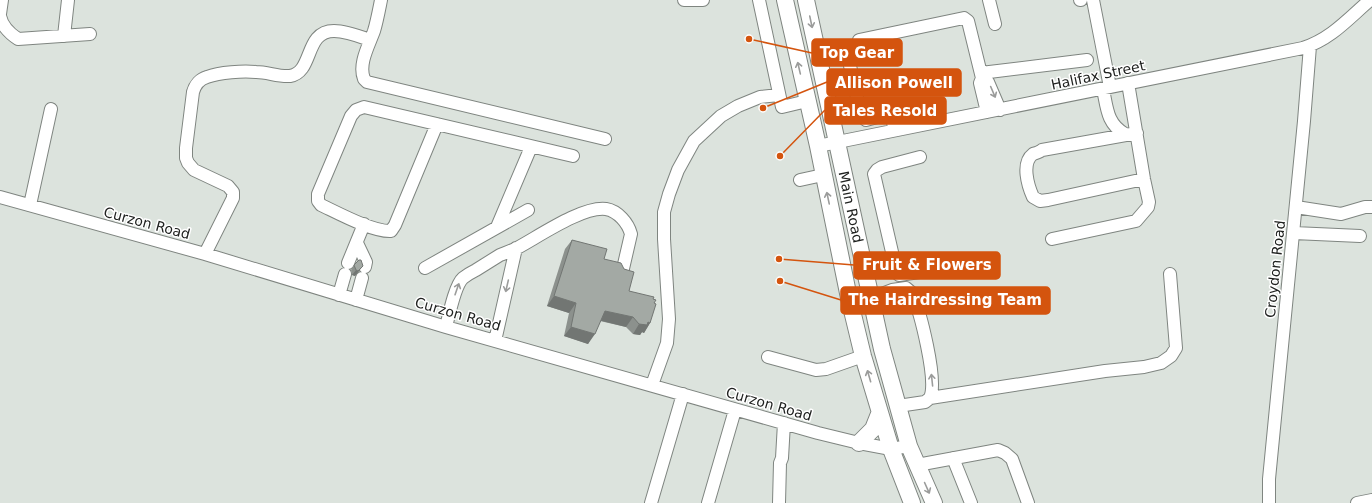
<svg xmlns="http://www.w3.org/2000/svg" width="1372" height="503" viewBox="0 0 1372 503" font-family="'DejaVu Sans',sans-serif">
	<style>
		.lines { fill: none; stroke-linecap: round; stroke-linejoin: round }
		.minor-casing { stroke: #7f8580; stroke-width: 14 }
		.major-casing { stroke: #7f8580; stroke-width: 18 }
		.minor { stroke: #fff; stroke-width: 12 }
		.major { stroke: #fff; stroke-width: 16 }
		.wall { fill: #8c918d }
		.shaded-wall { fill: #727673 }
		.building { fill: #a3a9a4; stroke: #727673 }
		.oneway { stroke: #9b9c9b }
		.labels { text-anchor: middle; stroke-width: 3; stroke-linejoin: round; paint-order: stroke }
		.street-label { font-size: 14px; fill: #202220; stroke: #fff }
		.leader { fill: none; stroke: #d4540e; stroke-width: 1.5 }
		.callout-dot { fill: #d4540e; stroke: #fff; stroke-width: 1.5 }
		.callout { fill: #d4540e; stroke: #d4540e; stroke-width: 1.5 }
		.callout-label { font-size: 15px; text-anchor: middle; font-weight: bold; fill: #fff }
	</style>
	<rect width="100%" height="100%" fill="#dce3dd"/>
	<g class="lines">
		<g class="minor-casing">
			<path id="minor" d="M381,0C379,10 377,21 374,31C369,45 358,64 364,79L367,82L605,139
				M684,0H703
				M759,0L782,107L807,101
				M989,0L995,24
				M1080,0H1081
				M1093,0L1110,87
				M0,14L2,0
				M0,16C2,26 9,33 18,39L90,34
				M64,36L68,0
				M859,40L964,18L968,21L982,78L980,83L987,112
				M849,61L861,116L866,120L889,114L891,115L895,130
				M981,73L1087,60
				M982,78L988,82L1000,110
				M1103,89C1107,108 1107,124 1125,134
				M437,124L395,225L391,231C373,232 338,213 321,205L318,201V194L351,116L356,110L364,107L573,156
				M1137,133L1042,150C1040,152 1036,153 1033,154C1021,163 1028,186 1033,197L1040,201L1048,200L1144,179
				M818,146L1303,48C1331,39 1348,19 1370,0
				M800,180L823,175
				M0,197L205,254L446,327L818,433L859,443L891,449L909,446
				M30,205L51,109
				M1296,207L1341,214L1365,207H1372
				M497,227L531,147
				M1294,233L1360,236
				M1052,239L1136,221L1148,207L1149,202L1144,179L1128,83
				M357,243L366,262L365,267
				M205,254L233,198V192L228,186L194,170L188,163L186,158V148L193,92C195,85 200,79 207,77C220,72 243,71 256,72C268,72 278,77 290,76C314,72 304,31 334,31C346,31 359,36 370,40
				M348,263L364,224
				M895,265L897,273L899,275L987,262
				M425,268L528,210
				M864,269L895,265L874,174L877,170L882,167L920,157
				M339,295L345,274
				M871,298L892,290L906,288L912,293C920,311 938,380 930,398L925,402L898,406
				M356,300L362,278
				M446,327C449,315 455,285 463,278C467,275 472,272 476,270C484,265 492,260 500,255C505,253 511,251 517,248C538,237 582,206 606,209C618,211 628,223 631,234L622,273
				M495,341L516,248
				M768,357L816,370L826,369L863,356
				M652,385L667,343L669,319L664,239V212L669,194L678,170L694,141L721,116L738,106L760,97L779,95
				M930,398L1105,371L1144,367L1161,363L1171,356L1176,348L1170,274
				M953,458L971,503
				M917,465L998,450L1005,453L1012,459L1028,503
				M651,503L683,394
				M708,503L735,410
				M779,503L780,463L782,458L784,423
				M1269,503V479L1304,121L1310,46
				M1357,503L1372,500"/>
		</g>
		<g class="major-casing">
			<path id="major" d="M785,0L818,146L849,298L863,356L891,449L912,503
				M806,0L882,349L909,446L934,503
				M859,443L873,429L879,414"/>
		</g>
		<use href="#minor" class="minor"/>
		<use href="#major" class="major"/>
	</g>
	<path class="wall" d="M572,240L604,259L629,291L653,299L654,303L650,323L644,333L642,332L640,335L633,334L626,327L600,321L588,344L564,336L569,313L547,306L565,249Z
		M354,265L359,271L355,276L352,275L351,270Z"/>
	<path class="shaded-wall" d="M363,266L355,276L352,275L356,270Z
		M554,296L576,303L569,313L547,306Z
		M605,311L633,317L626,327L598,320Z
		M648,322L650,323L644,333L642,332L640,335L633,334L639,324Z
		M571,327L595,334L588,344L564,336Z"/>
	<path class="building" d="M572,240L607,249L604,259L621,263L624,269L634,272L629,291L654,297L653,299L656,300L654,303L656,304L650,323L648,322L647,325L639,324L633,317L605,311L595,334L571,327L576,303L554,296Z
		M359,260H361L363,266L358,271L356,270L354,265Z"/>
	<defs><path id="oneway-shaft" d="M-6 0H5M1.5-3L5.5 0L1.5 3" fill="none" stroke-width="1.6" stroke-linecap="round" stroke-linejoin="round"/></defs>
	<g class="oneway">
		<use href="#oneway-shaft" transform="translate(811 22) rotate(78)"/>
		<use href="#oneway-shaft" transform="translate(799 68) rotate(-103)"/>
		<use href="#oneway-shaft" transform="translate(993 92) rotate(67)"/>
		<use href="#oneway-shaft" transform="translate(828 198) rotate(-102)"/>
		<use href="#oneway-shaft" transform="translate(507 286) rotate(103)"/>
		<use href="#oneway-shaft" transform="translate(457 289) rotate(-71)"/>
		<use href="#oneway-shaft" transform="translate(869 376) rotate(-106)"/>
		<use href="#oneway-shaft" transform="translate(932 380) rotate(-96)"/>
		<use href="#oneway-shaft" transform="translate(927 488) rotate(66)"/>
	</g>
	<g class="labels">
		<g class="street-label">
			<text transform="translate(1098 75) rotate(-12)" y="5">Halifax Street</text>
			<text transform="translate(851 207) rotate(78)" y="5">Main Road</text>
			<text transform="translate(147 223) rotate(15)" y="5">Curzon Road</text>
			<text transform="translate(1275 269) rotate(-84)" y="5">Croydon Road</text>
			<text transform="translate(458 314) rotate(16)" y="5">Curzon Road</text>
			<text transform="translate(769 404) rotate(16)" y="5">Curzon Road</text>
		</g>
	</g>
	<path class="leader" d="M749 39L812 53M763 108L827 82M780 156L825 110M779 259L854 265M780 281L841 300"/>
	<g class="callout-dot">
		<circle cx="749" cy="39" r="4"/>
		<circle cx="763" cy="108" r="4"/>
		<circle cx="780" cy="156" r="4"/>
		<circle cx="779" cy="259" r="4"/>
		<circle cx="780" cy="281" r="4"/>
	</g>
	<g class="callout">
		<rect x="812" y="39" width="90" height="27" rx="4"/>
		<rect x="827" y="69" width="134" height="27" rx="4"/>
		<rect x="825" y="97" width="121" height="27" rx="4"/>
		<rect x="854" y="252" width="146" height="27" rx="4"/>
		<rect x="841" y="287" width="209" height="27" rx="4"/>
	</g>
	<g class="callout-label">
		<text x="857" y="58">Top Gear</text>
		<text x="894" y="88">Allison Powell</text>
		<text x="885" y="116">Tales Resold</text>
		<text x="927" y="270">Fruit &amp; Flowers</text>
		<text x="945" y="305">The Hairdressing Team</text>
	</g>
</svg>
